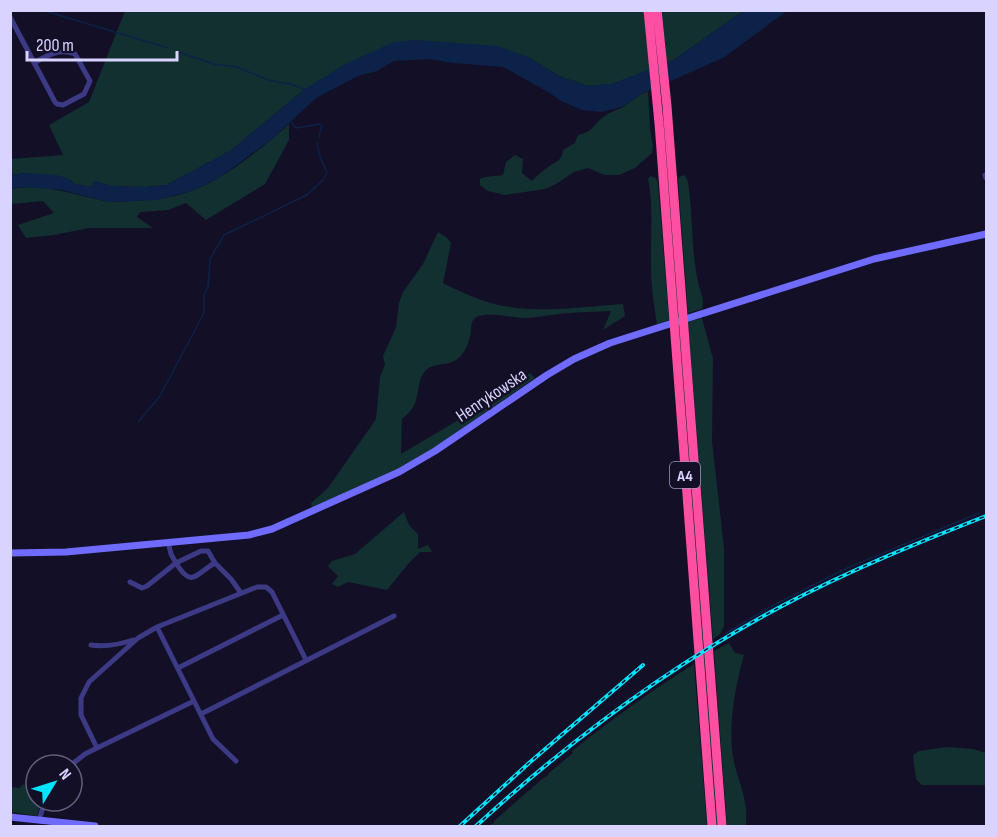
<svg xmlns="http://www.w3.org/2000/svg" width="997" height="837" viewBox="0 0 997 837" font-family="'Sofia Sans Condensed',sans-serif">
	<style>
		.green { fill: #12302f }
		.water { fill: #0c2248 }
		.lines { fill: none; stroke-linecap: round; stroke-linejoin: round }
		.stream { stroke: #0c2248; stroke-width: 1.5 }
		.street { stroke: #3d3a85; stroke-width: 5 }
		.secondary { stroke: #6f6bff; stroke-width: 7 }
		.highway { stroke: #ff4fa3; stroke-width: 9 }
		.rail-casing { stroke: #00e5ff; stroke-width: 4 }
		.rail { stroke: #130f26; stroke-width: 1.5; stroke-dasharray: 4.5; stroke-linecap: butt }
		.labels { text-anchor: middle; stroke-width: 5; stroke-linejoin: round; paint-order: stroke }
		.shield { fill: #130f26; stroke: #9e99be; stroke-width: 1.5 }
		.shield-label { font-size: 16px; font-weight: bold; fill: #d9d4ff }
		.street-label { font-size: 18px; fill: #d9d4ff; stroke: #130f26 }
	</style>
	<rect width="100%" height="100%" fill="#130f26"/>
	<path class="green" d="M125,11H647L654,68L612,84L588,86L559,76L528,57L416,40L305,89L230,151L166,185L146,187L111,186L94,181L91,187L75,184L69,179L24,173L11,175V159L63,155L49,125L89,102Z
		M658,11H743L674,60L663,64Z
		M648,91L650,128L653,146L652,153L635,168L619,175H605L588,168L574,172L556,184L545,189L505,195L488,191L480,185V179C488,175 495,177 503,175L506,162L515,155L523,159L522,173L532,181C537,176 542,171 548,167C556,161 562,161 563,150L575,143L578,135C592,132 592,127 601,119C607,113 615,111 623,107C631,101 639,95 648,91Z
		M665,121L718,826H715L662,122Z
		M289,124V140L265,184L206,220L186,203L168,210L140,212L137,217L153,228H89L54,235L26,238L18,225L54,213L43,201L11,204V189C43,183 74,195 105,201C114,203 124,201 133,201C153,200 172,198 191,191C223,180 264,147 289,124Z
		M684,175L686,177L688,182C693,215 691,249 698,282C700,292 705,299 702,309L688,313L678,180L679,177Z
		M650,176L656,178L658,183L669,320L657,324C654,305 651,286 651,268C650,238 654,208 648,179Z
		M438,232L446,237L451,243L443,283C459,291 476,299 494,304C535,314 581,307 623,304L625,316L603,330L611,311C591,312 571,312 551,315C542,316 533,318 523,318C512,318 482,310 474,319C471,322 471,328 471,332C469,343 465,354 456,360C445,367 431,361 423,374C418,381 419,392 416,400C414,408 408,414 402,419L401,454L470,413L530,373L535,378L419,458L397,470L312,509L311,503L328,488L376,419L380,377L385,365L383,356L396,327L399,303L403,292L423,264Z
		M702,318L713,359L712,441L724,548V626L720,634L713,639L688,322Z
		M404,512L409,525L418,534V549L428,545L432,552H420L409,563L387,590L348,582L338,587L332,584L338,576L328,566L332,561L355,554Z
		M729,643L735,653L744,655C735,687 727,730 734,762C737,776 743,789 745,803C747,811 746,819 746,826H727L714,651Z
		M694,664L707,826H487L494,823V821L542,779L548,775L549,773L573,753L572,751C611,720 652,690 694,664Z
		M947,747L973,749L986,753V785H922L916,779L913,755L919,751Z
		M24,784L36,793V801H41L37,816L11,812V787L19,788Z"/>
	<path class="water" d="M743,11H787L723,58L641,94L622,107L601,112L582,110L561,101L550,93L503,67L453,63L428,59L394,61L377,71L358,76L316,98L272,139L219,178L192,191L157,200L108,202L62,190L23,187L11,189V175L24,173L57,175L69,179L75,184L91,187L94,181L111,186L146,187L166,185L230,151L305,89L345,64L394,42L416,40L498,46L528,57L559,76L588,86L612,84L674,60Z"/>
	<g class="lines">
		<path class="stream" d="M42,10L168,48
			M175,51L214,64L237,67L268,80L294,85L306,90
			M291,122L296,128L320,124L322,126L319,136
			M138,422L160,396L204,313V295L208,287L210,259L224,235L307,195L323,180L327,173L320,157L317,143
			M726,633L770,607L847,568L979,513"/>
		<path class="street" d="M10,17L55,102L57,104L63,105L84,94L90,81L75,54C59,48 48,55 34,63
			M985,175L986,178
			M168,542L171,554L176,563L201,551H208L215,563L231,579L241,593
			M130,582L142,588L147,586L176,563C192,589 195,574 215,563
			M157,627L213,739L236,761
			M91,645C106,647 118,645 133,640
			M178,668L283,615
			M201,714L394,616
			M97,748L81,715V698L89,682L138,638L157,627L257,587H266L272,592L306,660
			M71,765L85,754L97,748L194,701
			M39,820L45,801"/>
		<path class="secondary" d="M10,553L66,552L249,535L272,529L399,472L435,451L547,375L574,359L610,343L874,259L986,234
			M10,817L95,826"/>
		<path class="highway" d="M648,10L659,123L712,826
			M657,10L667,106L722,826"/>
		<g class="rail-casing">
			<path id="rail" d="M460,826L529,763L643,665
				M476,826C569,741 670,665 782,606C848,571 917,543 986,516"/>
		</g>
		<use href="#rail" class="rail"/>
	</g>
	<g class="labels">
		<rect class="shield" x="670" y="462" width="30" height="26" rx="4.5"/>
		<g class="shield-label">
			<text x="685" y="481">A4</text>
		</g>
		<g class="street-label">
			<text transform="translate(491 395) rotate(-34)" y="6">Henrykowska</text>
		</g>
	</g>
	<rect width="997" height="837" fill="none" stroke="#d9d4ff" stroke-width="24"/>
	<g transform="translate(54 783) rotate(52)"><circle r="28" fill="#130f26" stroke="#625e7d" stroke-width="1.5"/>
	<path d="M0-4.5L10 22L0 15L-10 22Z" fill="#00e5ff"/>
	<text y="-9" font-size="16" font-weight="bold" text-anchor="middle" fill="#d9d4ff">N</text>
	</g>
	<path d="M27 51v9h150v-9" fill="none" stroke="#d9d4ff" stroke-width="3"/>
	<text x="36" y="51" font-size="18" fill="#d9d4ff" stroke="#130f26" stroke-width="4.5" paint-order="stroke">200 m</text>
</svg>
